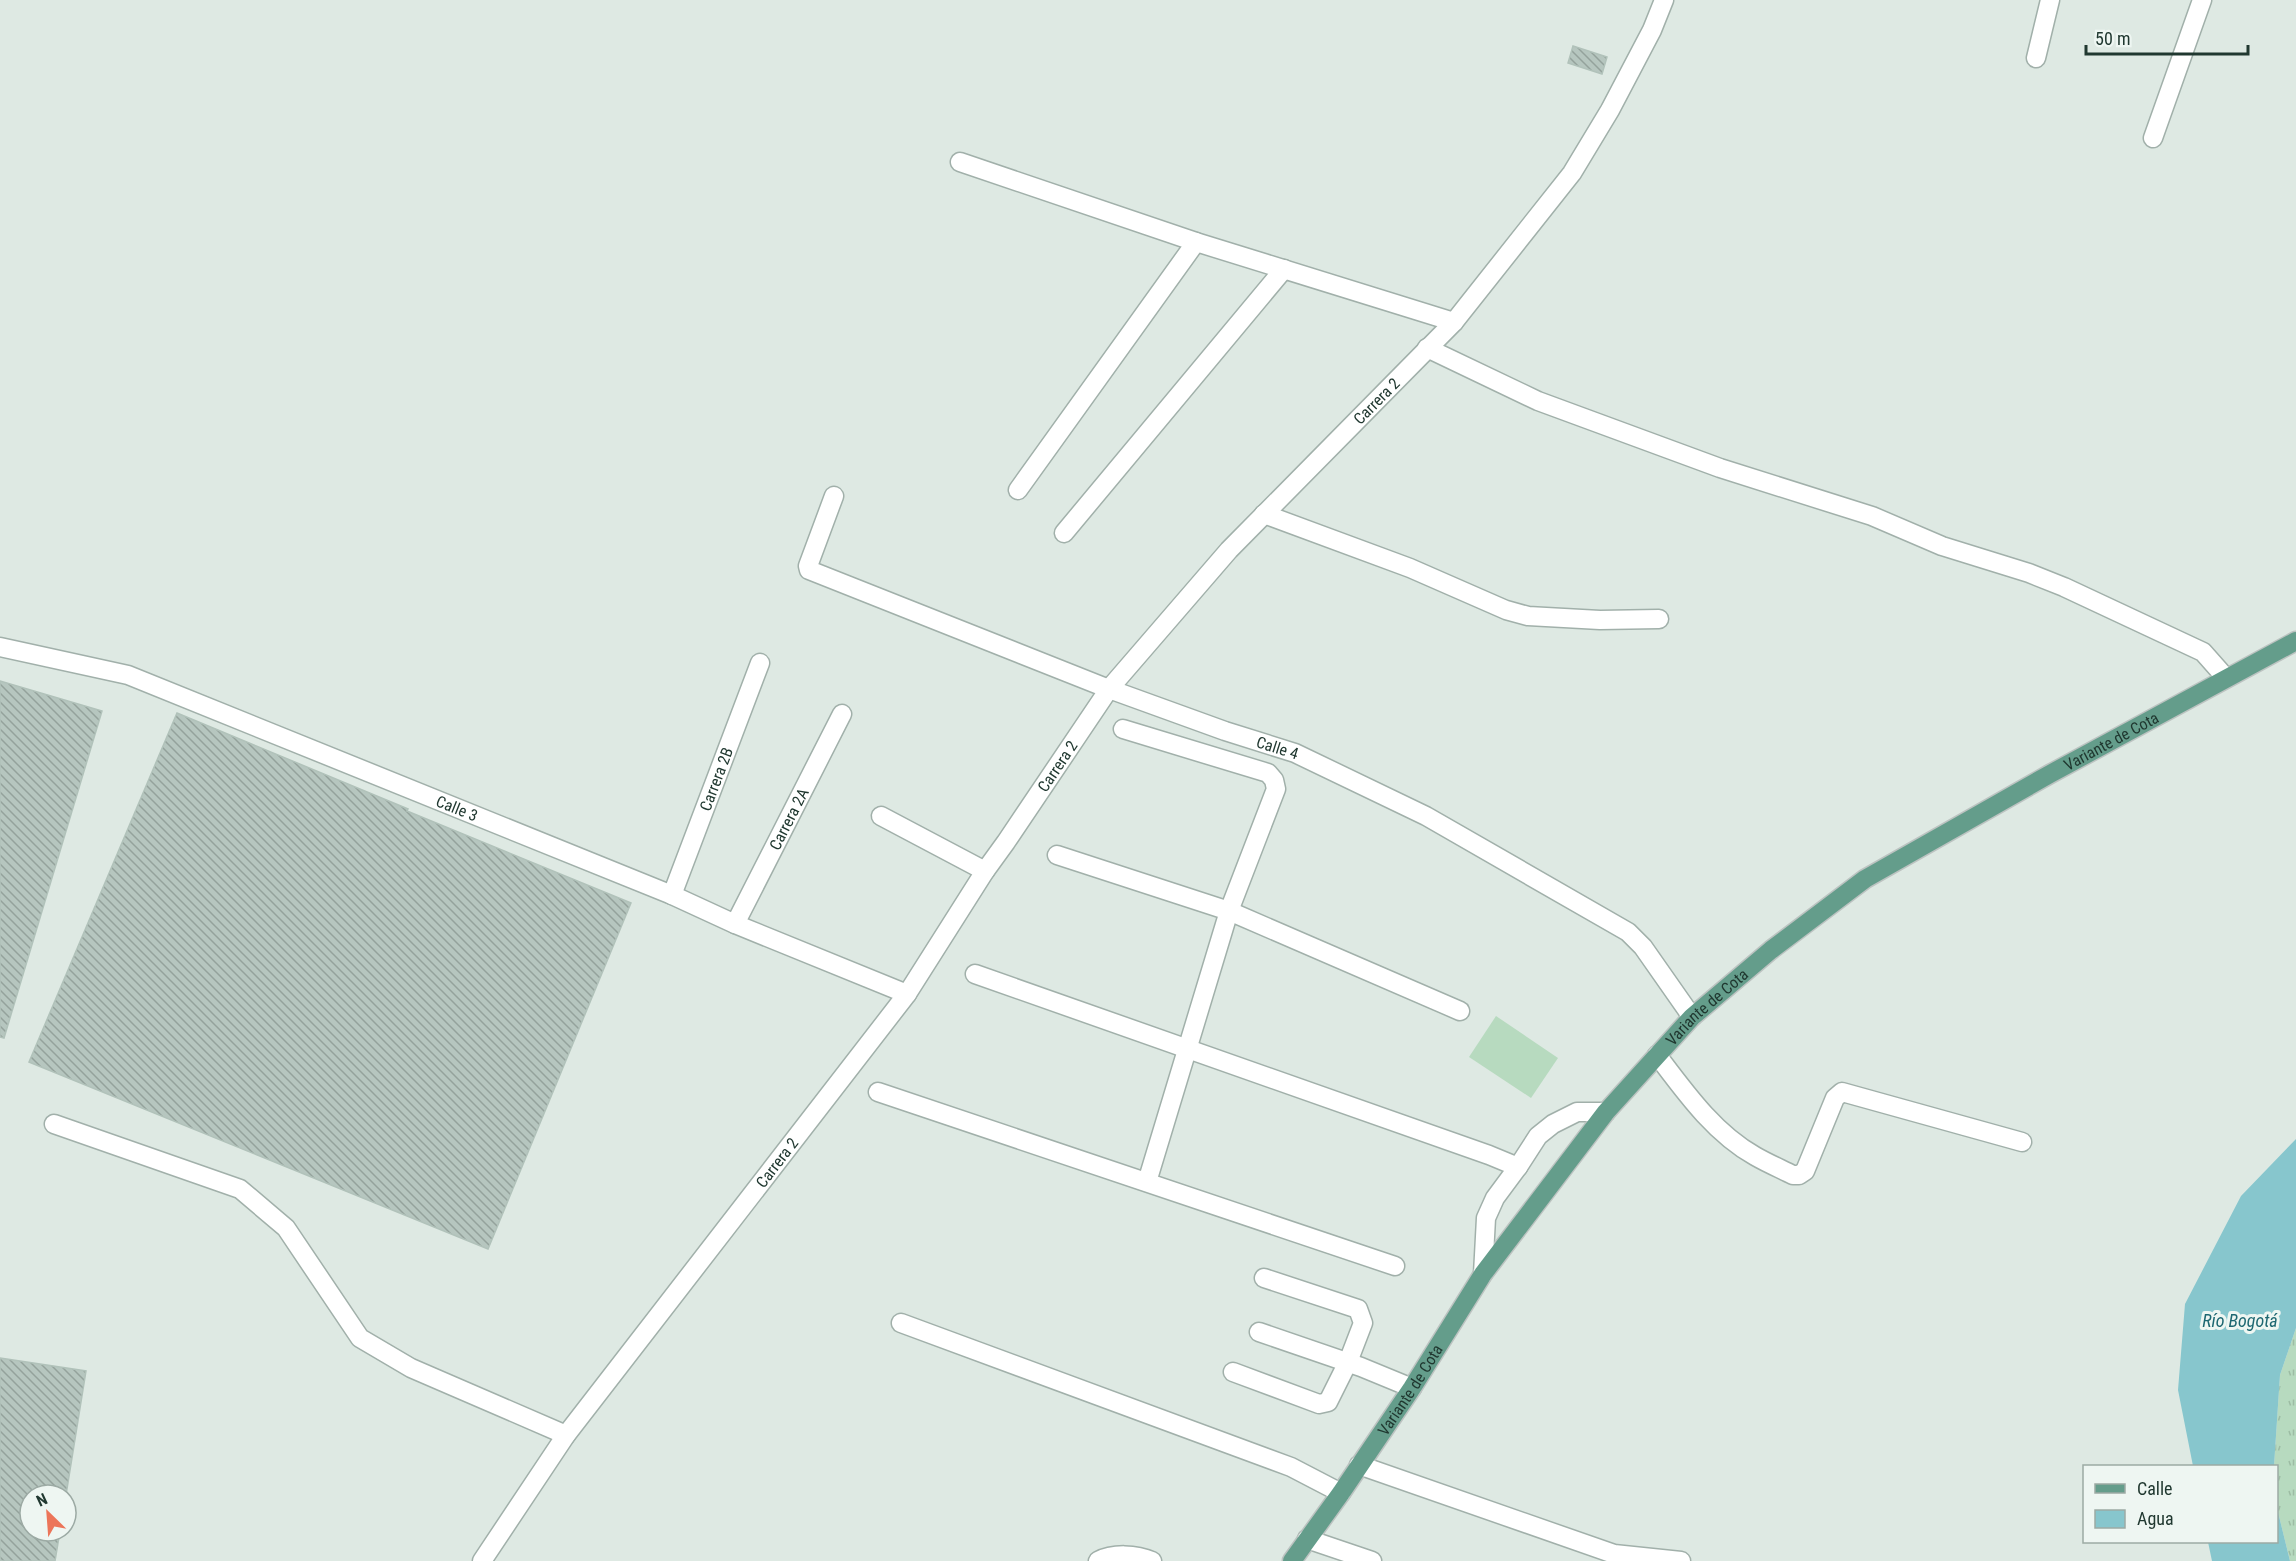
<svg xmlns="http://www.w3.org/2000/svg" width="2296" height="1561" viewBox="0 0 2296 1561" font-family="'Roboto Condensed',sans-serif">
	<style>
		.grass { fill: url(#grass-tufts) }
		.green { fill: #b7dabf }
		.water { fill: #87c6cd }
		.building { fill: url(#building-back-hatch); stroke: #b1c2ba; stroke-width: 1.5 }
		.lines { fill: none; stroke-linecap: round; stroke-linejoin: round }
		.minor-casing { stroke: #a1b0aa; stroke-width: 21 }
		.major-casing { stroke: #bcc3c1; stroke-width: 21 }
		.minor { stroke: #fff; stroke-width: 18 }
		.major { stroke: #649d8b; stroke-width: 18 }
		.labels { text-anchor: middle; stroke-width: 6; stroke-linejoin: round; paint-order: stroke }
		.street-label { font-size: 16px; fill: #203830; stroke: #eef6f2 }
		.water-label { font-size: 18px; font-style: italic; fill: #1d6771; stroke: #eef6f2 }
	</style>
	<defs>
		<pattern id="grass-tufts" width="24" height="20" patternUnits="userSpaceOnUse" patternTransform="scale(1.5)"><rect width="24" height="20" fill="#b7dabf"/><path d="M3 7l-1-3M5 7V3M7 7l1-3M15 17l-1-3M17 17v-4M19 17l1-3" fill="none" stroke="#9dbca4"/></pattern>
		<pattern id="building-back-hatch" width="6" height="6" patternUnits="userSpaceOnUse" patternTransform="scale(1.5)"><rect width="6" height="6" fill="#b6c6bf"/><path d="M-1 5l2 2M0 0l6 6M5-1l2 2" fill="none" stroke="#94a29c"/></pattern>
	</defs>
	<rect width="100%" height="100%" fill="#dee9e3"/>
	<path class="grass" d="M2296,1328V1561H2290L2277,1508L2276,1466H2274L2280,1375Z"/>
	<path class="green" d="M1496,1016L1558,1058L1531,1098L1469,1057Z"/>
	<path class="water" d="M2296,1139V1328L2280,1375L2274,1466H2193L2178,1390L2185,1304L2241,1196Z
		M2277,1508L2290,1561H2212L2208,1542H2276Z"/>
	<path class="building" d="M1573,46L1607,57L1602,74L1568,63Z
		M0,681L102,711L4,1038L0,1037Z
		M177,713L408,809L407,811L631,903L488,1249L29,1062Z
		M0,1358L86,1371L66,1495H30V1531H60L55,1561H0Z"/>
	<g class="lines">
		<g class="minor-casing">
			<g id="minor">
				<path d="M2036,58L2050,0"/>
				<path d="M2153,138L2202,0"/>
				<path d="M960,162L1196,242L1454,322"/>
				<path d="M1427,348L1538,401L1720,468L1872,516L1942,546L2029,573L2064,587L2203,652L2226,678"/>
				<path d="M1018,490L1196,242"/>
				<path id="s1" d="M834,496L808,566L809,570L1109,689L1225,731L1295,753L1426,816L1628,932L1643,947L1692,1017"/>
				<path d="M1264,514L1410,568L1506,610L1528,616L1600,620L1659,619"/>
				<path d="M1064,533L1284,269"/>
				<path id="s2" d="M0,647L128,675L672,895L735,924L907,994"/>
				<path d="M1123,729L1268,773L1274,780L1276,789L1229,911L1147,1182"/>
				<path d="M881,816L985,871"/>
				<path d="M1057,855L1229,911L1460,1011"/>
				<path id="s3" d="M672,895L760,663"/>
				<path id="s4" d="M735,924L842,714"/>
				<path d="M975,974L1489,1155L1518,1167"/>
				<path d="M1657,1055C1685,1092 1714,1133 1755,1156C1767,1163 1781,1169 1793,1175H1799L1805,1171L1835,1098L1842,1092L2022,1142"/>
				<path d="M878,1092L1395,1266"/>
				<path d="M54,1124L240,1189L286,1228L360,1338L411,1368L566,1435"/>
				<path d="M1483,1274L1486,1218L1495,1198L1518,1167L1538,1136L1553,1124L1577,1112H1606"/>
				<path d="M901,1323L1291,1467L1341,1493"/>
				<path d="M1259,1332L1361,1367L1412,1388"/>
				<path d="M1233,1372L1319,1404L1328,1402L1348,1362L1363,1323L1358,1309L1264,1278"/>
				<path d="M1359,1465L1614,1554L1681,1561"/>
				<path d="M1307,1539L1372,1561"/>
				<path id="s5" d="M482,1561L566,1435L907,994L985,871L1006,842L1109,689L1229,550L1454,322L1572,173L1610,110L1652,30L1664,0"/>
				<path d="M1098,1561C1113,1553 1136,1554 1152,1561"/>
			</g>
		</g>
		<g class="major-casing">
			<g id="major">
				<path id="s6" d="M1292,1561L1341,1493L1412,1388L1483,1274L1606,1112L1692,1017L1771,950L1865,879L2050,774L2296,641"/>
			</g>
		</g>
		<use href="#minor" class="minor"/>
		<use href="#major" class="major"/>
	</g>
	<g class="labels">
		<g class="street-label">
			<text dy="6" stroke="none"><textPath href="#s5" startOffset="1468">Carrera 2</textPath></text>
			<text dy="6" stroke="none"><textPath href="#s6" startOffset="1180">Variante de Cota</textPath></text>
			<text dy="6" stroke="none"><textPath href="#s1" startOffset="580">Calle 4</textPath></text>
			<text dy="6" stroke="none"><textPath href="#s5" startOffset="982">Carrera 2</textPath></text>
			<text dy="6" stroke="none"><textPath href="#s3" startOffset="124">Carrera 2B</textPath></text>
			<text dy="6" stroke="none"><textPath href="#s2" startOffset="486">Calle 3</textPath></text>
			<text dy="6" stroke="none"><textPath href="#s4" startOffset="118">Carrera 2A</textPath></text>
			<text dy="6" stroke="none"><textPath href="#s6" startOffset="694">Variante de Cota</textPath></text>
			<text dy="6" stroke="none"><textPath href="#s5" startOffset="496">Carrera 2</textPath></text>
			<text dy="6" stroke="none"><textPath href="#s6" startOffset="208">Variante de Cota</textPath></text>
		</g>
		<g class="water-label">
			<text x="2240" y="1327">Río Bogotá</text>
		</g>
	</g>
	<rect x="2083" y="1465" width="195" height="78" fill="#eef6f2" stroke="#9caaa4" stroke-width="1.5"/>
	<rect x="2095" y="1484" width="30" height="9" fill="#649d8b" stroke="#9caaa4" stroke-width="1.5"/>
	<text x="2137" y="1495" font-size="18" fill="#203830">Calle</text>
	<rect x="2095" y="1510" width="30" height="18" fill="#87c6cd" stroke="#9caaa4" stroke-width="1.5"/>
	<text x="2137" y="1525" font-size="18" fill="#203830">Agua</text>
	<g transform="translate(48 1513) rotate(335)"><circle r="28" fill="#eef6f2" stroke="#9caaa4" stroke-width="1.5"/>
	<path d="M0-4.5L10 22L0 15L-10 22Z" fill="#ec7559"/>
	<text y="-9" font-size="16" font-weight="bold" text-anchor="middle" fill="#203830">N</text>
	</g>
	<path d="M2086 45v9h162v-9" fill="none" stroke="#203830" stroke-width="3"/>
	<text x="2095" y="45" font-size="18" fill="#203830" stroke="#eef6f2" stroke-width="4.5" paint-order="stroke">50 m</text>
</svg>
